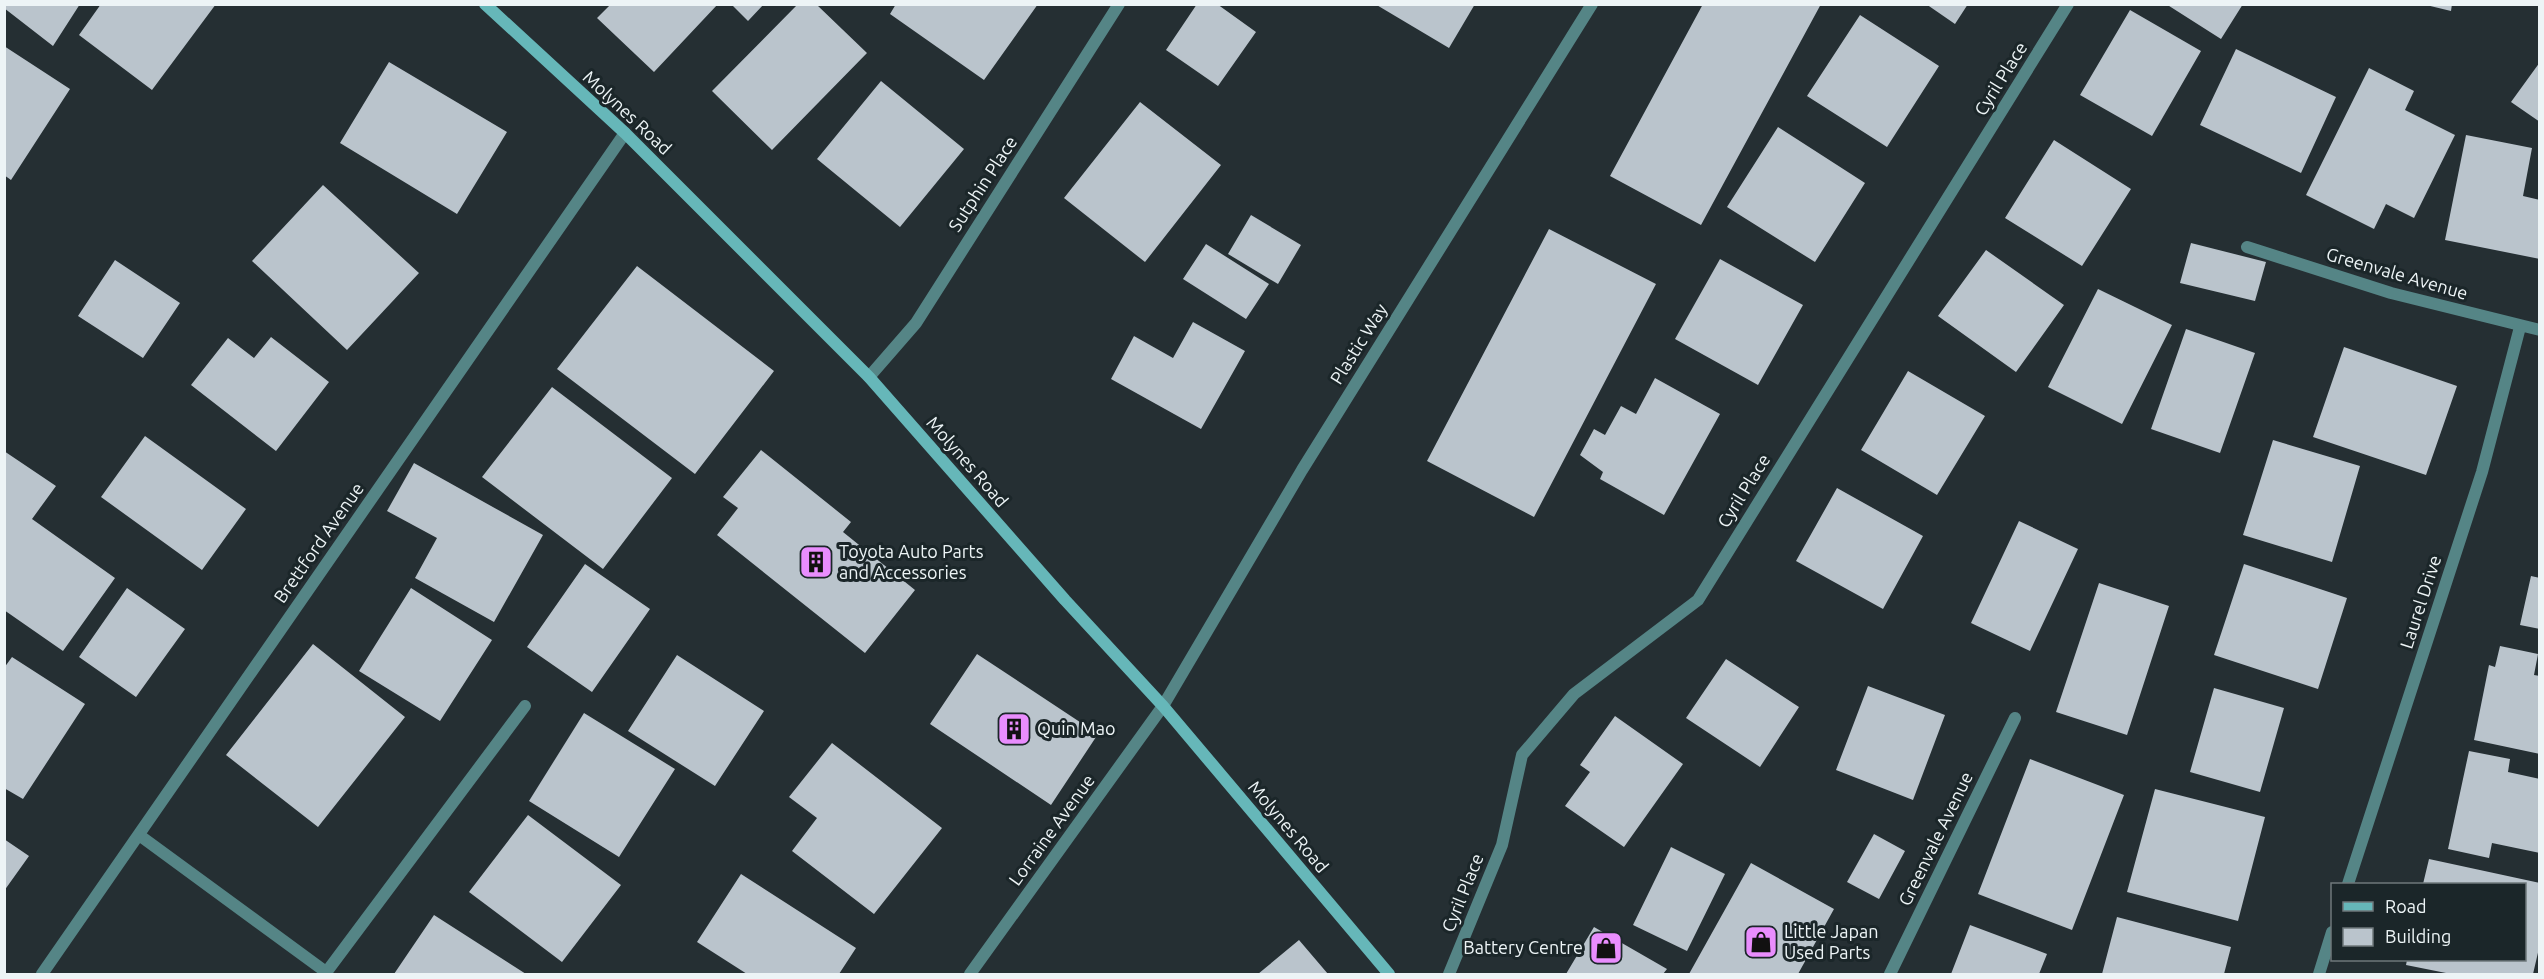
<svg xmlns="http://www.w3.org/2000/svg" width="2544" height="979" viewBox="0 0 2544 979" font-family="Ubuntu,sans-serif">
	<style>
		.building { fill: #bac4cc }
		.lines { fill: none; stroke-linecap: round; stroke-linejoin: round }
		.minor { stroke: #558586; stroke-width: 12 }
		.secondary { stroke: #66b7b9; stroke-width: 12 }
		.labels { text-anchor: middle; stroke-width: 6; stroke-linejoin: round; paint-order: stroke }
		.street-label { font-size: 18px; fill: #edf4f6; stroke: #1b2629 }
		.poi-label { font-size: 18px; fill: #edf4f6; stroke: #1b2629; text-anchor: start }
	</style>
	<rect width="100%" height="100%" fill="#252f33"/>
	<path class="building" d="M4,4H80L53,46L4,8Z
		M101,4H216L152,90L79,35Z
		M611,4H718L654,72L597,18Z
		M731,4H764L748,21Z
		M896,4H1038L984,80L890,14Z
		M1197,4H1217L1256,32L1218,86L1166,50Z
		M1375,4H1475L1449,48Z
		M1703,4H1821L1701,225L1610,176Z
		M1926,4H1968L1955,24Z
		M2166,4H2243L2221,39Z
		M2422,4H2452L2451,11Z
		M797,5H817L867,53L772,150L712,91Z
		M2130,10L2201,51L2152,136L2080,95Z
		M1860,15L1939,66L1887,147L1807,96Z
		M4,46L70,89L11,180L4,175Z
		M2236,49L2336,97L2301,173L2200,125Z
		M389,62L507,132L457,214L340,143Z
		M2540,62V122L2511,102Z
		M2369,68L2414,91L2405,110L2455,135L2414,218L2386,204L2374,229L2306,195Z
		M881,81L964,149L900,227L817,159Z
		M1140,102L1221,165L1145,262L1064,198Z
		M1778,127L1865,183L1815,262L1727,207Z
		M2466,135L2532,148L2523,196L2540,200V259L2445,240Z
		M2054,140L2131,189L2082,266L2005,218Z
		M323,185L419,273L347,350L252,261Z
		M1251,215L1301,245L1278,284L1228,254Z
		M1549,229L1656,284L1534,517L1427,461Z
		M2191,243L2266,262L2255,301L2180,283Z
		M1206,244L1269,284L1246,319L1183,279Z
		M1986,250L2064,305L2016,372L1938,316Z
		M1720,259L1803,305L1758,385L1675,339Z
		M115,260L180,303L143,358L78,316Z
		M637,266L774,371L695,474L557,369Z
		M2098,289L2172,325L2122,424L2048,387Z
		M1193,322L1245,351L1201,429L1111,379L1134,336L1173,358Z
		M2186,329L2255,353L2220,453L2151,429Z
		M271,337L329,382L276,451L191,385L228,338L254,358Z
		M2344,347L2457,386L2426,475L2313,437Z
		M1908,371L1985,416L1937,495L1861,450Z
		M1655,378L1720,414L1664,515L1600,479L1603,472L1580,455L1594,429L1605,435L1621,406L1636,414Z
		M552,387L672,478L603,569L482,477Z
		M145,436L246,509L202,570L101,497Z
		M2273,440L2360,466L2332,562L2243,535Z
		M761,450L851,522L843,532L915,590L865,653L717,535L738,508L723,497Z
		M4,451L56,486L32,519L115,578L63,651L4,610Z
		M414,463L543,535L494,622L415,578L437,538L387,511Z
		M1837,488L1923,536L1883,609L1796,561Z
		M2019,521L2078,549L2030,651L1971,623Z
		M585,564L650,609L592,692L527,647Z
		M2244,564L2347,598L2318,689L2214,655Z
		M2531,576L2540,578V629L2520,625Z
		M2099,583L2169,606L2127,735L2056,712Z
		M127,588L185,629L136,697L79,657Z
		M411,588L492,640L440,721L359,671Z
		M313,644L405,717L318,827L226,755Z
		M2500,646L2538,654L2534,675L2540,676V754L2474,740L2489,665L2495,667Z
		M977,654L1098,734L1051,805L930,724Z
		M677,655L764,711L715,786L628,731Z
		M12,657L85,704L23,799L4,788V668Z
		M1726,659L1799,707L1760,767L1686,718Z
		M1868,686L1945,715L1913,800L1836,770Z
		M2214,688L2284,708L2260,792L2190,772Z
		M584,713L675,769L619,857L529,801Z
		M1615,716L1683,764L1624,847L1565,806L1590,772L1580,765Z
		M832,743L942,828L874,914L792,851L817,818L789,797Z
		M2469,751L2510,759L2508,772L2540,779V853L2492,843L2489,858L2448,849Z
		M2030,759L2124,795L2072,930L1978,894Z
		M2155,789L2265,817L2238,921L2127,892Z
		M528,815L621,885L562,962L469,892Z
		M1874,834L1905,851L1879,899L1847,882Z
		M4,839L29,856L4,891Z
		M1671,847L1725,874L1687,951L1633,925Z
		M2429,859L2540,883V944L2533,974H2451L2406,965L2407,960H2524V884H2423Z
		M1751,863L1834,909L1798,974H1689Z
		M741,874L856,948L839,974H747L697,942Z
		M434,915L526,974H394Z
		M2117,917L2231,947L2224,974H2102Z
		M1970,925L2047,954L2039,974H1951Z
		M1594,927L1667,969L1663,974H1566Z
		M1299,940L1328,974H1258Z"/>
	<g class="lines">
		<path class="minor" d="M2247,247L2391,293L2540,330
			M869,377L916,323L1119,4
			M139,835L326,972
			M2348,884L2482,472L2520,327
			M42,974L625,133
			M325,974L525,706
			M970,974L1163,706L1302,470L1592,4
			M1449,974L1502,845L1522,755L1574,694L1698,600L2068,4
			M1890,974L2015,718
			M2319,974L2332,932"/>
		<path class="secondary" d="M485,4L625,133L869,377L1065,600L1163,706L1389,974"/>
	</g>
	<defs>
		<g id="building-square" transform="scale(1.725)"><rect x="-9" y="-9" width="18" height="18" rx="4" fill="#e98dfd" stroke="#1b2629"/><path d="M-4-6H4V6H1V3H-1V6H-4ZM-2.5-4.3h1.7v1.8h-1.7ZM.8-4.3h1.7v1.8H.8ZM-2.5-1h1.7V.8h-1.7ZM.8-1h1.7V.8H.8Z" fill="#111"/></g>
		<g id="shop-square" transform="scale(1.725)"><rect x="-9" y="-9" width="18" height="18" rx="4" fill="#e98dfd" stroke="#1b2629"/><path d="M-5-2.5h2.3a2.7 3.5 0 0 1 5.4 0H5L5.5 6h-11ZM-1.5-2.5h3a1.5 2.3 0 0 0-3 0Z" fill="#111"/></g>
	</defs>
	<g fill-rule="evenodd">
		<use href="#building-square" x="816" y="562"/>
		<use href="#building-square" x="1014" y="729"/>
		<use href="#shop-square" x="1761" y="942"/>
		<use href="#shop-square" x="1606" y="948"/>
	</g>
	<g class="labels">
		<g class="street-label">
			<text transform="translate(2001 79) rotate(-58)" y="6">Cyril Place</text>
			<text transform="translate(627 113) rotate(43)" y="6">Molynes Road</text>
			<text transform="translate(983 184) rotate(-57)" y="6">Sutphin Place</text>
			<text transform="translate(2397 274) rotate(16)" y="6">Greenvale Avenue</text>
			<text transform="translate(1359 344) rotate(-58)" y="6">Plastic Way</text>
			<text transform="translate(967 462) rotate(49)" y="6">Molynes Road</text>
			<text transform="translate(1744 491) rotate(-58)" y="6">Cyril Place</text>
			<text transform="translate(319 543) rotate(-55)" y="6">Brettford Avenue</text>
			<text transform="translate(2421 602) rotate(-72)" y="6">Laurel Drive</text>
			<text transform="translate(1288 827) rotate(50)" y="6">Molynes Road</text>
			<text transform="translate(1052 830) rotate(-54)" y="6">Lorraine Avenue</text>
			<text transform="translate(1936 839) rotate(-64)" y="6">Greenvale Avenue</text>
			<text transform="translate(1463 893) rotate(-68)" y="6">Cyril Place</text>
		</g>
		<g class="poi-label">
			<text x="839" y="558">Toyota Auto Parts<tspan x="839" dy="21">and Accessories</tspan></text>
			<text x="1037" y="735">Quin Mao</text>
			<text x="1784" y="938">Little Japan<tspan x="1784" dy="21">Used Parts</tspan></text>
			<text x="1583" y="954" text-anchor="end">Battery Centre</text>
		</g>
	</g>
	<rect width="2544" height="979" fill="none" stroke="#edf4f6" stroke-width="12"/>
	<rect x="2331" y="883" width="195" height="78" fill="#1b2629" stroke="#6f787b" stroke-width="1.5"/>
	<rect x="2343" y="902" width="30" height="9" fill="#66b7b9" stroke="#6f787b" stroke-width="1.5"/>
	<text x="2385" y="913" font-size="18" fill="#edf4f6">Road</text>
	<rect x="2343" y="928" width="30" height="18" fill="#bac4cc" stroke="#6f787b" stroke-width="1.5"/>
	<text x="2385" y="943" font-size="18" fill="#edf4f6">Building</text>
</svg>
